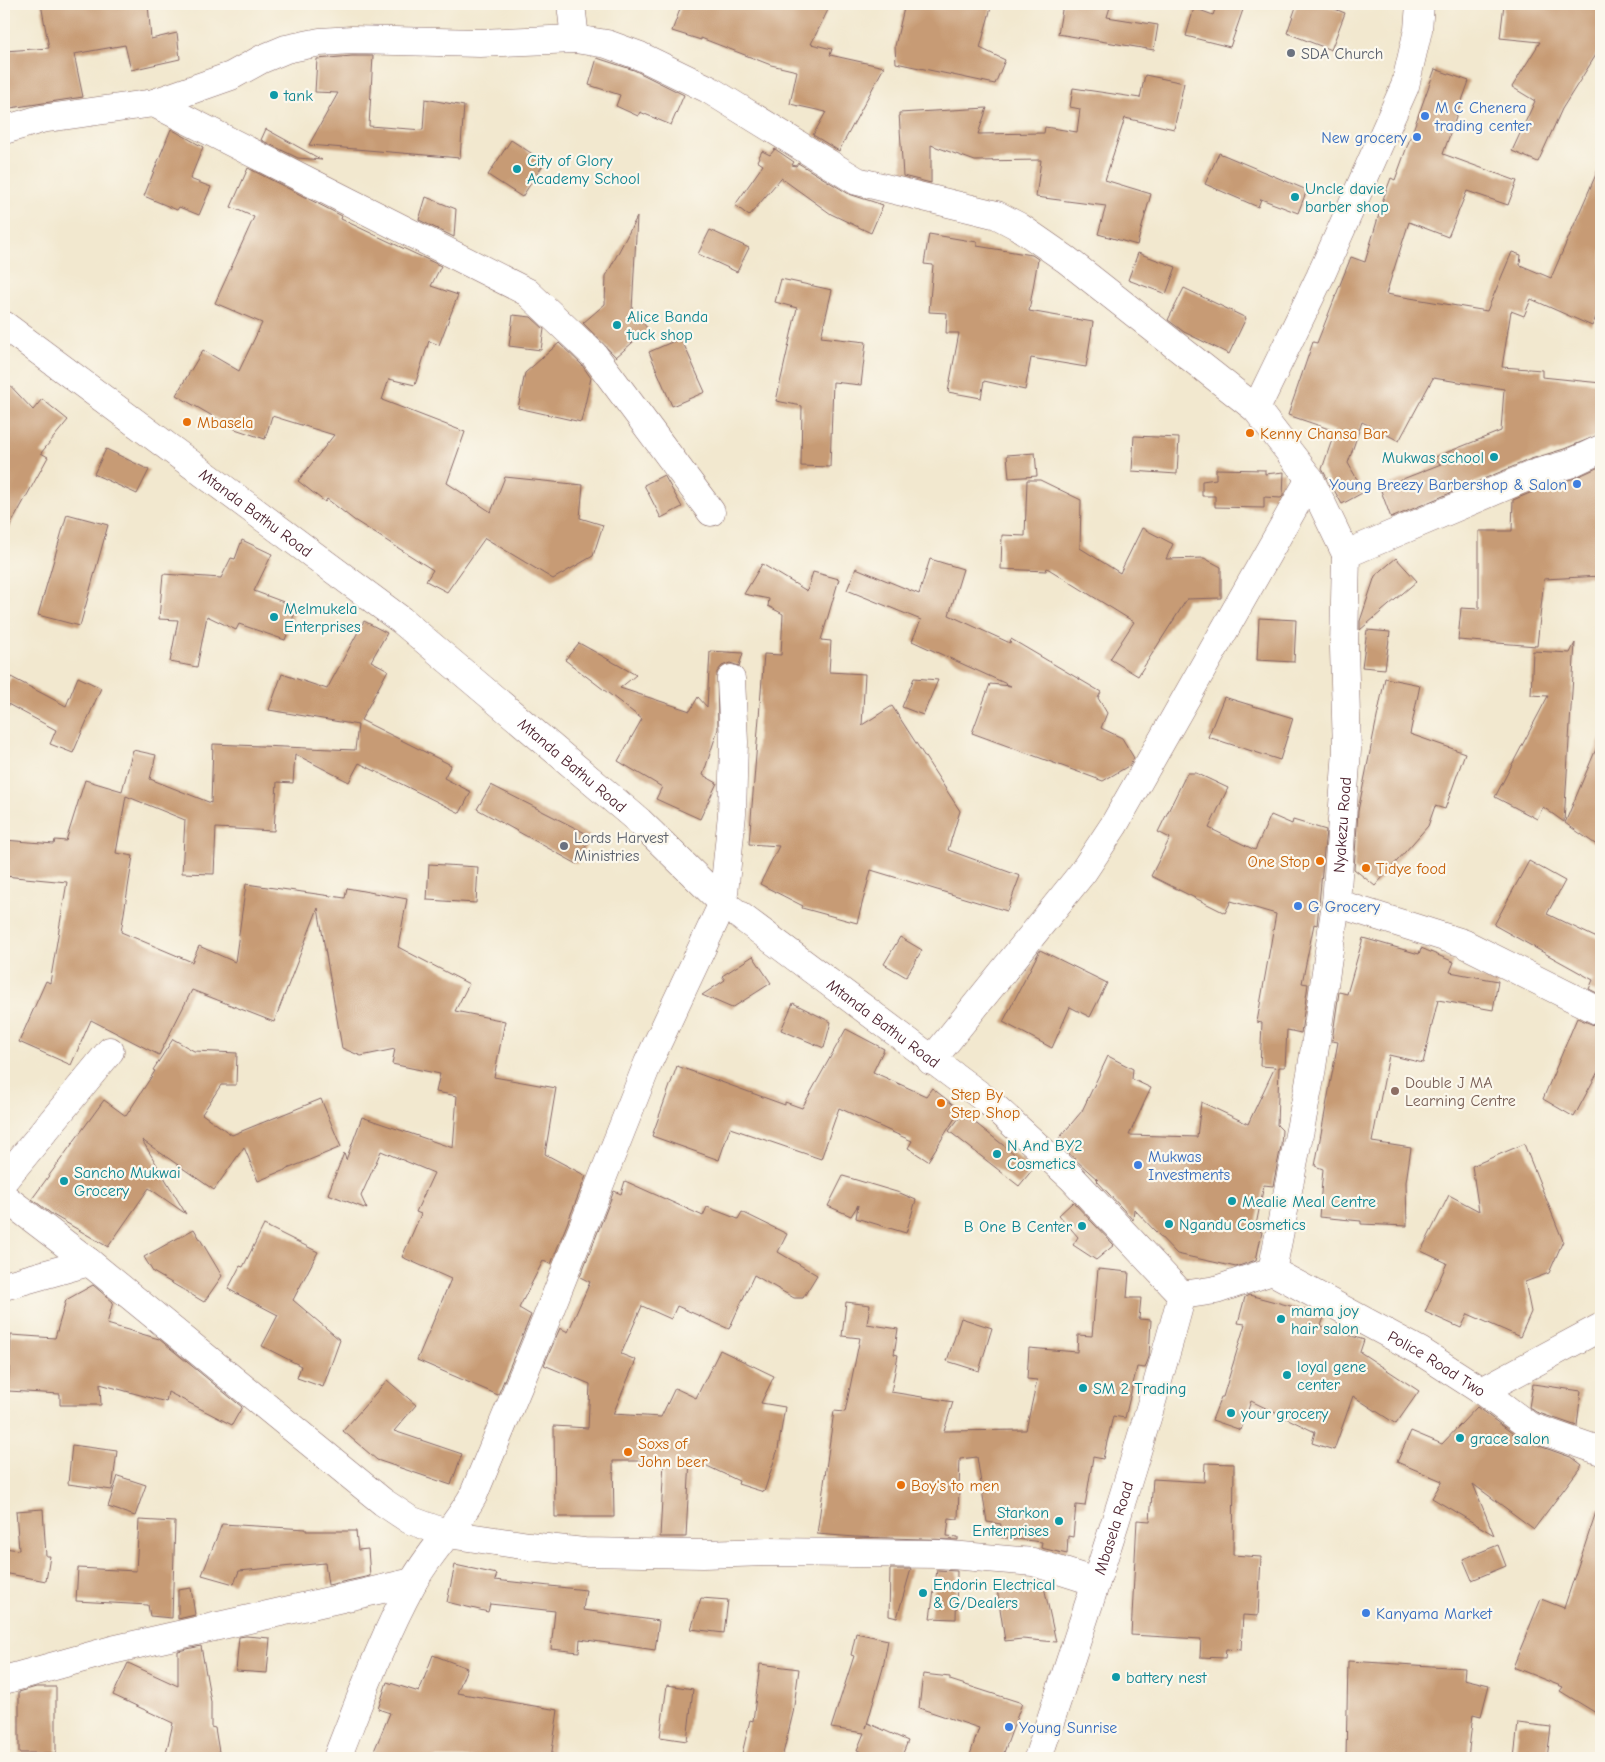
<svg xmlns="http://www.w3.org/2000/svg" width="1605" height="1762" viewBox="0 0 1605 1762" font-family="'Comic Neue',sans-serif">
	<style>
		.building { fill: #c79b75 }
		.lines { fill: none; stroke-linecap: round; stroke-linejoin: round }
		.street-casing { stroke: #856564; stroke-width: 29 }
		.street { stroke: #fff; stroke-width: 28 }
		.worship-dot { fill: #6b7280; stroke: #fbf7ec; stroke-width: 2 }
		.culture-dot { fill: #0f9aa8; stroke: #fbf7ec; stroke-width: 2 }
		.shop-dot { fill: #3f7fe0; stroke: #fbf7ec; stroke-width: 2 }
		.food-dot { fill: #e8710a; stroke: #fbf7ec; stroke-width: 2 }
		.education-dot { fill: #8d6e63; stroke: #fbf7ec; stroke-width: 2 }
		.labels { text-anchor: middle; stroke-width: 4.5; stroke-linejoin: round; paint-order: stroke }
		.worship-label { font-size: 16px; fill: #5b616d; stroke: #fbf7ec; text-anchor: start }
		.culture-label { font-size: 16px; fill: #0d838f; stroke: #fbf7ec; text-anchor: start }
		.shop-label { font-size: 16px; fill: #366cbe; stroke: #fbf7ec; text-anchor: start }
		.food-label { font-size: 16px; fill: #c56008; stroke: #fbf7ec; text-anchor: start }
		.street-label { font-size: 16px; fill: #4a1f2b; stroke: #fbf7ec }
		.education-label { font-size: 16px; fill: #785e54; stroke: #fbf7ec; text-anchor: start }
	</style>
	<rect width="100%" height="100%" fill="#fbf7ec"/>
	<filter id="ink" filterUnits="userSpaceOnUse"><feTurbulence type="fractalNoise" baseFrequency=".02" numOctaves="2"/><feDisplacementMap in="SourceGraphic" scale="10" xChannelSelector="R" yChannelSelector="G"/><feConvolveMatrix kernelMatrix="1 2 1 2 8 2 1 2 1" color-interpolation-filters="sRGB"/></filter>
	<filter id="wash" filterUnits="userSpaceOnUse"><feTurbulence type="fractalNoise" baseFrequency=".0096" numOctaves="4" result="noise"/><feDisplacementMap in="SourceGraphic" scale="20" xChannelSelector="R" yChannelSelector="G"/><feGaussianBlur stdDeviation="1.12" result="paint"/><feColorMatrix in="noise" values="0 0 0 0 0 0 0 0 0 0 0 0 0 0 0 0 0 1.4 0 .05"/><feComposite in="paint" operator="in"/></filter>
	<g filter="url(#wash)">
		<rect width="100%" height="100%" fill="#f2e8cf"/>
		<g id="blocks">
			<path class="building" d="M41,4H148L151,39L177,33L180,59L131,70L125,45L74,54L83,97L4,109V51L49,48Z
				M682,4H831L811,44L832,49L830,55L884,67L839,151L813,135L826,112L790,104L797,71L771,65L701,38V40L672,31Z
				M905,4H992L980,48L1005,60L995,84L896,63L895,46Z
				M1063,4H1111L1107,17L1158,25L1154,50L1058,34Z
				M1217,4H1245L1230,47L1186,36L1194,8L1213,15Z
				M1297,4H1322L1345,13L1331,50L1287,33Z
				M1504,4H1601V47L1562,109L1538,162L1512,151L1535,101L1512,87L1540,42L1500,38Z
				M352,56H373L369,126L423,130L425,99L464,106L460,158L309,145L338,93L315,92L317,59Z
				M597,58L634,70L684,95L671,125L640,112L638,116L616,106L620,95L589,85Z
				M1435,69L1469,81L1443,154L1517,181L1508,205L1467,191L1448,237L1409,222L1386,294L1487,311L1512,252L1521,255L1520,265L1551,278L1601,163V306L1592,326L1531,299L1524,316L1511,311L1502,367L1542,370V377L1601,383V434L1564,449L1531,459L1391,518L1380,488L1441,464L1430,459L1501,431L1504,389L1433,378L1399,441L1362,422L1348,463L1364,492L1342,504L1322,469L1335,431L1288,415L1313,342L1317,343L1351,257L1365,262L1380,211L1379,210L1391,178L1395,180Z
				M1145,75L1184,83L1174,129L1125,118L1105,180L1151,194L1137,245L1098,234L1106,206L1036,197L1041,160L975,161L931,145V183L903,176L899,113L987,108L978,134L1044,133L1045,127L1077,132L1080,109L1070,107L1073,88L1140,98Z
				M171,129L203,147L190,179L211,187L199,215L179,207L177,210L144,196Z
				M266,129L322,160L298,158L261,140Z
				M511,140L545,162L522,197L488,175Z
				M775,149L794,162L792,165L796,166L798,163L849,194L883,205L871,233L831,214L781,178L749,216L735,205L763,165L757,161L762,151L770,155Z
				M1219,153L1307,190L1298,213L1261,199L1258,207L1205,184Z
				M248,168L342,216L341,219L441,266L431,286L458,295L439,345L429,341L415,385L389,379L382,400L465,432L447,483L491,512L505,477L583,485L580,518L603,525L593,556L553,579L485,538L447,592L426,581L433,570L354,520L327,499L325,502L298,481L334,435L272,416L265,439L235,429L176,395L203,350L239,371L262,323L215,303L254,217L231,207Z
				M426,197L456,209L454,237L419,220Z
				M637,217L632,310L648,329L616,357L583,323L605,304L606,276Z
				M710,230L749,248L737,272L698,254Z
				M929,234L977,242V246L1032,255L1038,259L1029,311L1093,322L1086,367L1031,358L1025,390L984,381L981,398L948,392L959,333H946L947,313L929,312L933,265L924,264Z
				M1138,253L1176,267L1166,294L1128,280Z
				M781,279L832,290L821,337L866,342L861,385L833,382L830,467L801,466L802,406L776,401L797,308L775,302Z
				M1184,288L1246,318L1229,354L1184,332L1168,320Z
				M513,315L531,317L544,329L541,350L509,346Z
				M681,338L705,392L672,406L649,352Z
				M559,343L582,365L591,378L581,422L518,408L525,373Z
				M4,379L33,410L42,399L68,420L41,453L48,457L4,537Z
				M1134,436L1179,438L1177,474L1132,471Z
				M106,449L149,470L137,494L94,474Z
				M1035,453L1037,476L1009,478L1007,455Z
				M1601,466V576L1544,579L1537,646L1458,640L1461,608L1479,609V531H1512L1513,500L1542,488L1575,478Z
				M1216,469L1265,470V474L1284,472L1283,496L1281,498L1264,497V508L1215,507V496H1202V481L1216,479Z
				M664,475L682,507L661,518L644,485Z
				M1027,480H1040L1081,500L1080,548L1120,573L1142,528L1173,544L1166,559L1204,558L1221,567V598L1187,599L1138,676L1110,659L1134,622L1047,568L1046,571L1001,569L1002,535L1025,536Z
				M67,514L108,525L80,626L38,615Z
				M242,540L272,554L254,591L297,607L285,640L239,624L236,630L207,616L197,667L170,662L178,620L159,619L163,574L221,578L231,558L235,559Z
				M1396,558L1417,581L1360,630V621L1375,576Z
				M930,559L963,569L949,615L1010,643L1011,639L1101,692L1098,698L1107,713L1101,728L1122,738L1134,758L1130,765L1103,781L972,733L990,684L1011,686L912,641L921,620L847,590L856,568L919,594Z
				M762,564L807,591L813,572L839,579L821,640L831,641L829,672L865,674L862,725L892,706L960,811L948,850L1020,876L1007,911L871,870L857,923L802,908L803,906L760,884L779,846L749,844L764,654L781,655L783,614L768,606L769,599L744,594Z
				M1259,618L1296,620L1294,662L1257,660Z
				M364,621L387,633L371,661L388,670L361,720L451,765L444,778L471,792L460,813L359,763L349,782L295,754L293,783L277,782L274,831L216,828L214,874L182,873L185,820L126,796L116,853L133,856L121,932L192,962L199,946L235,962L246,884L345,898L347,888L407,899L398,947L469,984L455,1011L505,1021L494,1077L556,1088L545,1154L586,1176L551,1264L543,1261L519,1308L531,1315L498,1395L417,1360L451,1279L402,1257L421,1214L416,1212L434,1173L381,1151L361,1196L367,1209L328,1194L344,1153L346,1160L362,1117L453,1148L457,1096L436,1092L440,1074L392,1064L395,1049L361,1056L342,1048L318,908L274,1022L192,990L159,1055L91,1020L71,1065L19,1042L46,981L50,983L67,882L4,876V840L54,844L55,840L66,841L85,780L122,791L133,750L156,755L150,779L211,803L213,744L355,750L358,725L269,710L282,674L327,689Z
				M1367,630L1390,632L1385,669L1362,667Z
				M579,643L636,675L620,688L690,711L698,697L707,707L710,651L743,653L739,666L730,663L722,666L717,672L718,729L703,775L717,783L700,819L656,799L662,787L618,761L642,719L565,660Z
				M1575,643L1564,822L1543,807L1537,819L1495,797L1548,696L1531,695L1533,651L1570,653Z
				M11,677L66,706L78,677L101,688L73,753L50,744L56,730L4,702V691Z
				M914,678L938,680L923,715L902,707Z
				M1385,678L1420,685L1410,734L1465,753L1445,809L1435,806L1428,826L1375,886L1354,869L1358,811Z
				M1224,697L1293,718L1280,760L1208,737Z
				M1601,737V848L1565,823Z
				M1187,773H1196L1228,788L1209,828L1255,850L1271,815L1292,824L1293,820L1326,830L1317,925L1314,924L1302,983L1308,984L1301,1033L1287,1030L1285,1067H1279L1277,1125L1282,1130L1281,1146L1273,1186L1264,1185L1255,1230L1262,1232L1256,1260L1236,1267L1177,1254L1134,1209L1133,1220L1097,1181L1098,1180L1056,1142L1082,1111L1108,1056L1133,1069L1132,1079L1151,1088L1129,1135L1197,1137L1201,1102L1248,1124L1275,1067L1260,1066L1262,1023L1257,1022L1276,914L1231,901L1225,913L1151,876L1170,838L1158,832Z
				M491,785L591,836L577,864L477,809Z
				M1529,861L1565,881L1547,914L1601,940V995L1589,989L1593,980L1494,925Z
				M429,864L478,867L476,903L427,900Z
				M900,937L922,950L906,977L884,964Z
				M1363,938L1419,954L1421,948L1454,962L1450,972L1498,981L1493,1010L1438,1000L1423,1063L1389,1055L1372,1142L1411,1148L1406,1182L1407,1226L1361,1224V1221L1319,1217L1323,1169L1315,1166L1338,1042L1332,1041L1339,992L1347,994Z
				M1040,950L1107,983L1090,1017L1070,1007L1052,1048L1003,1022Z
				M753,956L771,983L732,1008L702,995L725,980L722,976Z
				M793,1003L831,1022L824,1048L781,1030Z
				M1577,1018L1601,1028V1066L1574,1117L1543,1099Z
				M846,1029L884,1049L873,1072L926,1096L932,1088L960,1110L928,1161L908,1148L912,1141L839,1108L821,1159L730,1128L719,1160L652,1136L677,1066L785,1105V1102L802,1108Z
				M173,1039L194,1051L237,1053L236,1085H221L202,1114L232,1135L321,1099L341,1147L258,1181L244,1147L214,1190L142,1140L186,1214L149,1188L108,1247L53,1215L32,1199L104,1100L126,1116L155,1071L153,1070Z
				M963,1113L1033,1169L1019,1186L949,1131Z
				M1524,1144L1563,1241L1549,1273L1525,1282L1531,1312L1520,1337L1468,1314L1461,1328L1425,1312L1447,1263L1421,1251L1449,1195L1479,1211L1472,1166Z
				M843,1176L900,1193L916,1200L906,1233L856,1218L858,1205L851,1216L828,1206Z
				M625,1181L703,1216L707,1207L738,1219L742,1212L787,1234L778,1252L817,1275L803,1298H794L754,1275L729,1329L677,1306L671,1319L642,1306L621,1354L636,1360L613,1414L661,1417L675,1388L696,1398L720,1350L774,1376L761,1403L785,1407L778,1449L764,1492L738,1484L739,1481L690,1458L686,1537H660L664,1461H613L614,1517H555L554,1426L588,1428L590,1384L544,1365L560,1328L568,1332L590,1282L580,1277L614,1191L621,1194Z
				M1073,1202L1114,1245L1096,1260L1073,1245L1078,1237L1059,1215Z
				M264,1225L318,1252L293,1300L340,1340L323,1387L297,1378L301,1366L262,1346L278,1315L228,1289L240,1266L243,1267Z
				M194,1229L222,1276L204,1302L153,1272L144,1257Z
				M1098,1269L1129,1272L1127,1298H1141L1139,1319L1151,1320L1149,1357L1145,1368L1137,1367L1125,1418L1113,1416L1103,1459L1093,1457L1085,1506L1076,1505L1073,1537L1068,1536L1067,1554L1041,1548L1042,1542L999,1537L1001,1524L987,1522L977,1457L960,1459L958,1519L949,1518L947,1536L958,1537V1540L855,1537L817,1534L834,1411L845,1412L860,1338L842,1336L846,1302L870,1305L867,1324L898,1329L894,1354L898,1355L891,1392L953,1402L944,1431L1026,1430L1037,1380L1027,1379L1029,1348L1077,1352L1078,1335L1092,1336Z
				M93,1285L113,1302L107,1324L159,1339L242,1407L232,1425L168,1392L166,1402L100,1384L101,1405H60V1394L8,1391L11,1335L55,1338L66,1300Z
				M1249,1295L1317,1313L1324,1317L1321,1326L1364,1340L1360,1352L1419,1391L1396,1424L1353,1396L1334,1450L1312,1443L1315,1432L1251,1401L1241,1430L1212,1420L1221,1397H1223L1245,1324L1238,1323L1245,1297Z
				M961,1318L992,1328L979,1371L947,1361Z
				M387,1380L416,1405L394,1431L462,1454L451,1485L377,1460L343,1431Z
				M1533,1384L1581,1391L1577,1426L1536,1412L1529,1407Z
				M1477,1407L1520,1439L1573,1458L1582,1465L1534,1529L1473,1484L1494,1535L1432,1498L1442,1481L1397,1462L1411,1431L1442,1444Z
				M72,1445L117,1451L112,1490L68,1484Z
				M1205,1463L1234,1464L1233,1555L1261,1557L1258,1616L1243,1615L1241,1650L1226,1649L1225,1658L1200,1657L1201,1639L1131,1635L1137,1520L1150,1521L1153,1479L1204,1482Z
				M118,1476L146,1485L135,1516L108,1507Z
				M43,1509L46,1556H50L46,1581L4,1573V1548L19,1550L16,1511Z
				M1597,1509L1601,1510V1716L1560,1691L1563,1687L1513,1667L1541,1599L1564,1608Z
				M139,1520L175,1522L172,1618L150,1616L148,1605L76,1601L78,1568L136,1571Z
				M222,1524L306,1529V1531H356L358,1550L368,1549L370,1576L328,1585L325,1563L239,1571L234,1584L202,1575Z
				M1498,1545L1506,1566L1472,1580L1463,1559Z
				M455,1565L497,1574L495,1580L586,1590L583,1610L659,1621L655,1650L580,1639L579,1652L551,1649L555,1611L490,1604L488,1612L447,1602Z
				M890,1569H911L897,1618L889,1616Z
				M937,1570L957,1571L956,1619L930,1618Z
				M1043,1582L1056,1642L1022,1639L1005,1641L997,1589Z
				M191,1588L195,1615L178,1619V1590Z
				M701,1598L728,1600L724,1633L691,1629Z
				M856,1633L888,1640L883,1668L866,1728L868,1723L908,1741L901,1758H875L857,1750L864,1733L831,1728L854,1656L851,1655Z
				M246,1636L270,1638L267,1673L236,1671L239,1637Z
				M201,1646L211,1702V1727L215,1728L220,1758H165L173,1723L113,1695L128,1663L178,1686V1651Z
				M433,1655L467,1668L457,1693L558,1710L551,1758H371L390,1713L378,1709L387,1682L419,1692Z
				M1348,1661L1465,1668L1464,1679L1489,1685L1481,1716L1473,1714L1468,1758H1346Z
				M760,1664L799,1669L793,1713L782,1758H741L750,1720L753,1721Z
				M923,1674L950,1677V1680L1022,1703L1002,1758H969L979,1728L919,1708Z
				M667,1685L693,1689L687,1741L660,1737Z
				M36,1687H56V1753H19V1692Z
				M1518,1723L1551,1727L1547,1758H1514Z"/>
		</g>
	</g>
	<g filter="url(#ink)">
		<use href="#blocks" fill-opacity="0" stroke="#856564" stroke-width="1"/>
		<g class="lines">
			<g class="street-casing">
				<g id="street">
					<path d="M571,4L575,39"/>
					<path d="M154,103L527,292L594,355L711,512"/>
					<path d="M4,130L41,119L154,103L231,76L262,59L286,49L320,42L352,40L480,43L575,39L607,44L640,56L708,89L857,181L997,215L1018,226L1067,260L1256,409L1310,479L1346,554"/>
					<path id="s1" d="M4,325L401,620L639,821L723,903L989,1102L1072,1178L1182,1295"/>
					<path d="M1256,409L1320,277L1405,86L1418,30L1420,4"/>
					<path d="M1336,903L1463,943L1601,1012"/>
					<path d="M931,1061L1083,872L1114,825L1310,479"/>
					<path d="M4,1180L110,1051"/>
					<path d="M4,1197L89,1262L383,1502L410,1520L448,1534L529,1546L584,1552L703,1554L768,1552L939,1554L1033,1562L1096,1582"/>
					<path id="s2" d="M1272,1271L1311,1074L1336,903L1347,750L1344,648L1346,554L1537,473L1569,464L1601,449"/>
					<path id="s3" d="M1272,1271L1420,1351L1482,1391L1529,1426L1601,1451"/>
					<path d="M4,1286L89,1262"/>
					<path d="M1182,1295L1216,1290L1272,1271"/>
					<path d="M1482,1391L1601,1327"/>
					<path d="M4,1680L112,1650L413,1582"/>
					<path d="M337,1758C360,1700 382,1639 412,1584C429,1552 456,1527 473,1496L546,1320L648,1063L723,903L732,814L734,742L731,679"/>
					<path id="s4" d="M1038,1758C1089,1605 1140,1451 1182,1295"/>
				</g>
			</g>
			<use href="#street" class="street"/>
		</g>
	</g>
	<g class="worship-dot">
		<circle cx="1291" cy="53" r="5"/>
		<circle cx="564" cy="846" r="5"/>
	</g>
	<g class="culture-dot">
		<circle cx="274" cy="95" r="5"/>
		<circle cx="517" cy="169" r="5"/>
		<circle cx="1295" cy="197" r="5"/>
		<circle cx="617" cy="325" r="5"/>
		<circle cx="1494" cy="457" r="5"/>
		<circle cx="274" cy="617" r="5"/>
		<circle cx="997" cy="1154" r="5"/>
		<circle cx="64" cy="1181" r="5"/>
		<circle cx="1232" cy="1201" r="5"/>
		<circle cx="1169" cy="1224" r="5"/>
		<circle cx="1082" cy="1226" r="5"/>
		<circle cx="1281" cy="1319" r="5"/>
		<circle cx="1287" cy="1375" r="5"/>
		<circle cx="1083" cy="1388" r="5"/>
		<circle cx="1231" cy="1413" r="5"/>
		<circle cx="1460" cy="1438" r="5"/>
		<circle cx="1059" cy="1521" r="5"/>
		<circle cx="923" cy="1593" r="5"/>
		<circle cx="1116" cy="1677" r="5"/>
	</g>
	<g class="shop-dot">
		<circle cx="1425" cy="116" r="5"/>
		<circle cx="1417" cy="137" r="5"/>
		<circle cx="1577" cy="484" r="5"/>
		<circle cx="1298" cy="906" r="5"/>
		<circle cx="1138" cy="1165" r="5"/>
		<circle cx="1366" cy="1613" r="5"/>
		<circle cx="1009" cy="1727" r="5"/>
	</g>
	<g class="food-dot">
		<circle cx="187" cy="422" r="5"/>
		<circle cx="1250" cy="433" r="5"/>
		<circle cx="1320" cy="861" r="5"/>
		<circle cx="1366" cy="868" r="5"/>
		<circle cx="941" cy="1103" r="5"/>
		<circle cx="628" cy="1452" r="5"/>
		<circle cx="901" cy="1485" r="5"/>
	</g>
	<circle class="education-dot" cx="1395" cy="1091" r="5"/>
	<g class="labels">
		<g class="worship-label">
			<text x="1301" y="59">SDA Church</text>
			<text x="574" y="843">Lords Harvest<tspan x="574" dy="18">Ministries</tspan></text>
		</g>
		<g class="culture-label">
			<text x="284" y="101">tank</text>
			<text x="527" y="166">City of Glory<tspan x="527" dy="18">Academy School</tspan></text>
			<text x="1305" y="194">Uncle davie<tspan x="1305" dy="18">barber shop</tspan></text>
			<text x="627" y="322">Alice Banda<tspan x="627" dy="18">tuck shop</tspan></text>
			<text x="1484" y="463" text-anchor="end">Mukwas school</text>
			<text x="284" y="614">Melmukela<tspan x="284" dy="18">Enterprises</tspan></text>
			<text x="1007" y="1151">N And BY2<tspan x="1007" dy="18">Cosmetics</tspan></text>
			<text x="74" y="1178">Sancho Mukwai<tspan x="74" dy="18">Grocery</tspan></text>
			<text x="1242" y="1207">Mealie Meal Centre</text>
			<text x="1179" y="1230">Ngandu Cosmetics</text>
			<text x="1072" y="1232" text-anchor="end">B One B Center</text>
			<text x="1291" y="1316">mama joy<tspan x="1291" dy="18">hair salon</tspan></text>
			<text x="1297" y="1372">loyal gene<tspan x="1297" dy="18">center</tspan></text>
			<text x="1093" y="1394">SM 2 Trading</text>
			<text x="1241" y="1419">your grocery</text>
			<text x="1470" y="1444">grace salon</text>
			<text x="1049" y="1518" text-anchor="end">Starkon<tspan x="1049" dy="18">Enterprises</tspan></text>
			<text x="933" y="1590">Endorin Electrical<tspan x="933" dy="18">&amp; G/Dealers</tspan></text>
			<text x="1126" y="1683">battery nest</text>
		</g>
		<g class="shop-label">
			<text x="1435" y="113">M C Chenera<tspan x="1435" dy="18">trading center</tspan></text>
			<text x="1407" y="143" text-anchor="end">New grocery</text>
			<text x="1567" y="490" text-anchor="end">Young Breezy Barbershop &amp; Salon</text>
			<text x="1308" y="912">G Grocery</text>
			<text x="1148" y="1162">Mukwas<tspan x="1148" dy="18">Investments</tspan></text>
			<text x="1376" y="1619">Kanyama Market</text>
			<text x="1019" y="1733">Young Sunrise</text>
		</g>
		<g class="food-label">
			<text x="197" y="428">Mbasela</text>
			<text x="1260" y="439">Kenny Chansa Bar</text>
			<text x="1310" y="867" text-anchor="end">One Stop</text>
			<text x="1376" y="874">Tidye food</text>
			<text x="951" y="1100">Step By<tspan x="951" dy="18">Step Shop</tspan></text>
			<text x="638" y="1449">Soxs of<tspan x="638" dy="18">John beer</tspan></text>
			<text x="911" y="1491">Boy's to men</text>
		</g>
		<g class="street-label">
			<text dy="6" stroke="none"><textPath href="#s1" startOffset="314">Mtanda Bathu Road</textPath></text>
			<text dy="6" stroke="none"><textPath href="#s1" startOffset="719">Mtanda Bathu Road</textPath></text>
			<text dy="6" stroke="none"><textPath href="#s2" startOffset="452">Nyakezu Road</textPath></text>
			<text dy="6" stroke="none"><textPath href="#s1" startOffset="1124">Mtanda Bathu Road</textPath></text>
			<text dy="6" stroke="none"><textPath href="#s3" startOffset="189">Police Road Two</textPath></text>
			<text dy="6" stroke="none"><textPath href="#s4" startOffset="242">Mbasela Road</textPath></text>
		</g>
		<g class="education-label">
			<text x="1405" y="1088">Double J MA<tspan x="1405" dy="18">Learning Centre</tspan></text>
		</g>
	</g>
	<rect width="1605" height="1762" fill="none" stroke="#fbf7ec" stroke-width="20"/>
</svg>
